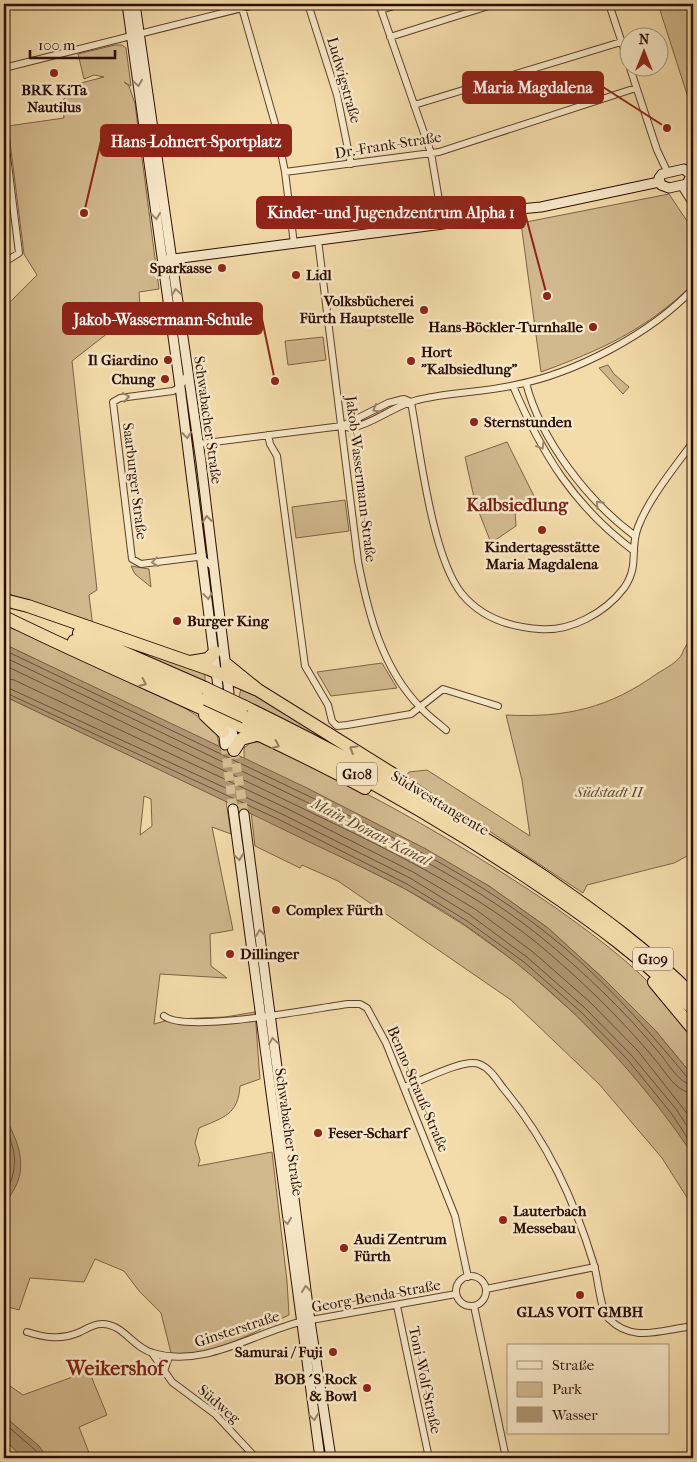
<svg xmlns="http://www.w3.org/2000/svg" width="697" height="1462" viewBox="0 0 697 1462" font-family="'IM FELL French Canon',serif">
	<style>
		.green { fill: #d1b88d; stroke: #7e6247; fill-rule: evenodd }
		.water { fill: #af9571; stroke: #7a5f44 }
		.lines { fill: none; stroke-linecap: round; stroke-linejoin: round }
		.shore { stroke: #6d5139; stroke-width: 1 }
		.secondary-tunnel { stroke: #d5bc91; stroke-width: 9; stroke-dasharray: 9 4.5; stroke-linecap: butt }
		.street-casing { stroke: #5d402b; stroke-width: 8 }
		.secondary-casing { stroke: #2b0d01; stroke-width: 11 }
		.highway-casing { stroke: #2b0d01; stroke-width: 14 }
		.street { stroke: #f7e8c8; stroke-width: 6 }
		.secondary { stroke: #f7e8c8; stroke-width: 9 }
		.highway { stroke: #f3dbaa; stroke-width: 12 }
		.highway-bridge-casing { stroke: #2b0d01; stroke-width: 14; stroke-linecap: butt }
		.highway-bridge { stroke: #f3dbaa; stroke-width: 12 }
		.oneway { stroke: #9b856e }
		.oneway2 { stroke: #997e5e }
		.poi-dot { fill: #8f2418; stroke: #f7e8c8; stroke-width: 2 }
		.labels { text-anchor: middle; stroke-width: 5; stroke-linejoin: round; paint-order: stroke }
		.shield { fill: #f7e8c8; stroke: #684f3d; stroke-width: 1 }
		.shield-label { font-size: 14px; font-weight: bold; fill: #2b0d01 }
		.street-label { font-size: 15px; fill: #2b0d01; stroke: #f7e8c8 }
		.poi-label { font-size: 15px; font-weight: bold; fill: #2b0d01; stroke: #f7e8c8; text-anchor: start }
		.park-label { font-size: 15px; font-style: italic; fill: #654932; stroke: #f7e8c8 }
		.water-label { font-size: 16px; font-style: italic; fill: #664a33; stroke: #f7e8c8 }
		.quarter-label { font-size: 18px; font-weight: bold; fill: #7a1f14; stroke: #f7e8c8 }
		.district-label { font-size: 20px; font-weight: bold; fill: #7a1f14; stroke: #f7e8c8 }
		.leader { fill: none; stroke: #8f2418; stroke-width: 2 }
		.callout-dot { fill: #8f2418; stroke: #f7e8c8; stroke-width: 2 }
		.callout { fill: #8f2418; stroke: #8f2418; stroke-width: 2 }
		.callout-label { font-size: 16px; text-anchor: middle; font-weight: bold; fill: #fff }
	</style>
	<rect width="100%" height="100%" fill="#f3dbaa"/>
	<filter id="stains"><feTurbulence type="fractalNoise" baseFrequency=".004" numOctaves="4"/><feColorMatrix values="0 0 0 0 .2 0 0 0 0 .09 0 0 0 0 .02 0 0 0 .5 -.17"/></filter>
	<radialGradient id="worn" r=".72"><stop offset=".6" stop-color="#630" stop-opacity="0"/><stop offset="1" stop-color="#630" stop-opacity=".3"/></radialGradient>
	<path class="green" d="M658,4H693V113Z
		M115,45H122L126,48L131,86L124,82L129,86L135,104L159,289L139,292L140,308L72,361L97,590L89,595L93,627L4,592V308L37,275L24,254L8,126L64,118L62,102L73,85L104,77L94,75L84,79L78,54Z
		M669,194L693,230V284C646,330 601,350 541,372L521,223Z
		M323,337L326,360L288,365L285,341Z
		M608,365L614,374L629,387L623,394L599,368Z
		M184,385H185L194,439L191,440Z
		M507,442L537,502L515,511L516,526L491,543L475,502L465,457Z
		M194,461H197L210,561L206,557Z
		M345,500L349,531L296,538L292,507Z
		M131,566L149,569L151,587L135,574Z
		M4,624L15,630L18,627L180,705L207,722L216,731L220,748L4,644Z
		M693,635V853L674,863L587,885L583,893L406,776L409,772L427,770L530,836L522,780L506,715C567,718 609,708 658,673C665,669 679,661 682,654C684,648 689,641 693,635Z
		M130,647L205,672V682L130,649Z
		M382,663L397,688L331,696L317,672Z
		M241,688L246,689L345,751L239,698Z
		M4,696L226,801L231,834L212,827L233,930L210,934L211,966L227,978L160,974L154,1024L173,1019L225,1017L255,1012L260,1079L240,1086C238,1115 224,1117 199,1128L195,1143L200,1160L198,1166L272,1152L287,1281L289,1315C253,1332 212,1359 171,1353L161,1313L139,1291L124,1271L95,1259L84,1282L30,1278L19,1310L8,1307L4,1318ZM144,796L151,799L152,826L140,835Z
		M259,742C286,750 312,767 338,779C413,817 484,859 553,906C602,941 663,984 692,1039C697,1048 693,1066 693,1076L655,1030L605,980L548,928L489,886L307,789L244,760V748L250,743Z
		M251,812L404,888L464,925L521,966L577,1016L624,1064L667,1116L693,1155V1207L662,1158L599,1084L511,1000L338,881L302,865L300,868L255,846Z
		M89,1371L107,1415L79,1427L91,1458H4V1382L23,1395Z"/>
	<path class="water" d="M4,644L307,788L426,849L489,886L548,928L605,980L655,1030L693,1076V1155C632,1064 555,987 465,925C414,890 357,865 301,838C203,790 103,743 4,696Z
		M4,1116C15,1135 26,1158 18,1181C15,1190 8,1198 4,1206Z
		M4,1416L38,1445L48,1458H23L4,1439Z"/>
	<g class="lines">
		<path class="shore" d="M4,650C94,693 183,736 273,779C366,824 462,867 544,931C598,973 644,1025 687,1077L693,1079
			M4,657C94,700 185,744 275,787C366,831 461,873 541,937C584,972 626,1012 661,1055C669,1065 680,1084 693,1085
			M4,665C96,709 187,753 279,797C367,840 460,881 537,943C580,979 622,1019 657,1062C667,1074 676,1092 693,1093
			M4,678L14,680L286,808L413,872L475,909L533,952L590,1002L638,1051L693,1121
			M4,686L282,814L410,878L470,915L528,958L585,1008L632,1056L676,1109L693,1135
			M4,692L280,820L407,884L467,921L524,962L581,1012L628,1060L671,1113L693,1146
			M4,1126C18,1151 18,1171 4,1196
			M4,1423L34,1449L42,1458"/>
		<path class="secondary-tunnel" d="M225,745L233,809
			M234,750L244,814"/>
		<g class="street-casing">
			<path id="street" d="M308,4L337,95L351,164
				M379,4L431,153L443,224
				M609,4L630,67
				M242,8L276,127L285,172L294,244
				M381,10L400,4
				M390,37L495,4
				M4,68L258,4
				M630,68L657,150L667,171
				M414,105L621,42
				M4,132L19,253L8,260
				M285,172L439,152L636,88
				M681,186L693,205
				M318,240L358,561C368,613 382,668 420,707C428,716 438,723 446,730
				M187,375L180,387L173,391L120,398L113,402L132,559L141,564L197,557L203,559L213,567
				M526,383C541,441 588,501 635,536
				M513,386C542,454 574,506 634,551
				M411,402C420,451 432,557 462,594C481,617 509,627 539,629C570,632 605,613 624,588C640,565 629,551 638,527C649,498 675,467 693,442
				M342,426L388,403L404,399L411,402
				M268,435L270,444L277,456L305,666L328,705L332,721L337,726L347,725L411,714L443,689L498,706
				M198,444L342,426L351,428C373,424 392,407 414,401C446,392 482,393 515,385C576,373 650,334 693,289
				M164,1016C186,1034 316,1008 348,1004H360L367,1008L386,1043L455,1216L468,1277
				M404,1087C421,1081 464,1058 479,1064C490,1068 497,1080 503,1088C547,1141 574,1199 594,1265C598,1277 600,1311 609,1319C632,1342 658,1331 687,1327L693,1330
				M456 1291a15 15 0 1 1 30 0a15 15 0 1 1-30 0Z
				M486,1289L595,1267
				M397,1306L429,1458
				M474,1306L506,1458
				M27,1332C46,1338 62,1340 80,1332C86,1329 94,1324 101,1324C123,1323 133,1348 153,1353C204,1368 252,1334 300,1322L456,1294
				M152,1353L172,1382L215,1414L256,1458
				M164,1371L169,1357"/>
		</g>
		<g class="secondary-casing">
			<path id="secondary" d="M127,4L180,387L218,687
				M135,4L201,462L229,693
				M684,169L691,175L687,184L669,188L661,185L659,178L662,174Z
				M166,260L443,224L520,209L541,207L659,182
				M231,718L234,749
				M223,728L225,745
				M233,809L320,1458
				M244,814L310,1321L331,1458"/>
		</g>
		<g class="highway-casing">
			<path id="highway" d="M4,600L28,606L209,669L258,690
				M4,617C124,676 248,725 365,788
				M79,633L205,688
				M74,641L206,699
				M190,662L208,659L215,652
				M227,665L258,690L396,776
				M243,706C348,757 449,813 546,878C598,914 649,951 693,996
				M205,715L223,732
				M245,717C346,766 444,821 537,884C592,921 647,961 693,1009
				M234,750L241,739L256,735
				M654,982L693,1029"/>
		</g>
		<use href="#street" class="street"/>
		<use href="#secondary" class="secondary"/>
		<use href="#highway" class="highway"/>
		<g class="highway-bridge-casing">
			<path id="highway-bridge" d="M205,688L243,706
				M206,699L245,717"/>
		</g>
		<use href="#highway-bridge" class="highway-bridge"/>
	</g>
	<defs><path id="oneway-chevron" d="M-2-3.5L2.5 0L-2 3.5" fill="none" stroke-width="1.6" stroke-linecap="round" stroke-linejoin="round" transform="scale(1.25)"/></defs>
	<g class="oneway">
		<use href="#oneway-chevron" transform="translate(138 83) rotate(82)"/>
		<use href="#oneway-chevron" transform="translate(156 216) rotate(83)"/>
		<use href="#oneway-chevron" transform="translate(176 292) rotate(-98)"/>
		<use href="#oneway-chevron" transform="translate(126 397) rotate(-10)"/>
		<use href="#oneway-chevron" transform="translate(376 409) rotate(151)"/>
		<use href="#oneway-chevron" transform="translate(187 435) rotate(83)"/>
		<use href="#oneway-chevron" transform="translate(541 446) rotate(59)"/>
		<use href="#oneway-chevron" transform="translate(599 504) rotate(-133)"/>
		<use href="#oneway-chevron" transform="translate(207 519) rotate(-97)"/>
		<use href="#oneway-chevron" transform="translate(155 562) rotate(173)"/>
		<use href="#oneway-chevron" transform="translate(208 596) rotate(83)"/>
		<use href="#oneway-chevron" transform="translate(239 857) rotate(82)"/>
		<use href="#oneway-chevron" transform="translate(260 933) rotate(-97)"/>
		<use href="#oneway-chevron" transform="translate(273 1041) rotate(-98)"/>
		<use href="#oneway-chevron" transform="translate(287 1221) rotate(82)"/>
		<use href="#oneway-chevron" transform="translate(306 1289) rotate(-96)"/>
		<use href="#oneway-chevron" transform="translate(314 1417) rotate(82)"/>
	</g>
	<g class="oneway2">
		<use href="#oneway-chevron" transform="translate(143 683) rotate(25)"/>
		<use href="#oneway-chevron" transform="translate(276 745) rotate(25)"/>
		<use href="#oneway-chevron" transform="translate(353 749) rotate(-148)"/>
	</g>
	<g class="poi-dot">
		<circle cx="54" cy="73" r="5"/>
		<circle cx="222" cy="268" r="5"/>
		<circle cx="296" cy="275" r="5"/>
		<circle cx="424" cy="310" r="5"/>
		<circle cx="593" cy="327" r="5"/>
		<circle cx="168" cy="360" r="5"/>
		<circle cx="411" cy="361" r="5"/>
		<circle cx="165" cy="379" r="5"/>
		<circle cx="474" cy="422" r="5"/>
		<circle cx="542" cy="530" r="5"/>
		<circle cx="177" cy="621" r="5"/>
		<circle cx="276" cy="910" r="5"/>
		<circle cx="230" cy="954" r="5"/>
		<circle cx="318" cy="1133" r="5"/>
		<circle cx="503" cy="1220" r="5"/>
		<circle cx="344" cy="1248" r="5"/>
		<circle cx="580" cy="1295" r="5"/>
		<circle cx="333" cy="1352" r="5"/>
		<circle cx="367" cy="1388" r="5"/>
	</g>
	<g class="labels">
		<g class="shield">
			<rect x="337" y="762.5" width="40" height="23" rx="4"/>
			<rect x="633" y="947.5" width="40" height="23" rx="4"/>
		</g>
		<g class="shield-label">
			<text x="357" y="779">G108</text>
			<text x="653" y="964">G109</text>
		</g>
		<g class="street-label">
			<text transform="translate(344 80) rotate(74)" y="5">Ludwigstraße</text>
			<text transform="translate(388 145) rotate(-9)" y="5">Dr.-Frank-Straße</text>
			<text transform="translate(208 420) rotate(82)" y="5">Schwabacher Straße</text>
			<text transform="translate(361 479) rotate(83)" y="5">Jakob-Wassermann-Straße</text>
			<text transform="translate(135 481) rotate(83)" y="5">Saarburger Straße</text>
			<text transform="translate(440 803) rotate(31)" y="5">Südwesttangente</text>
			<text transform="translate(418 1089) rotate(67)" y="5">Benno-Strauß-Straße</text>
			<text transform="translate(289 1132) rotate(82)" y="5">Schwabacher Straße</text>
			<text transform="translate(376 1296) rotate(-10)" y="5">Georg-Benda-Straße</text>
			<text transform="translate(237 1329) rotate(-18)" y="5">Ginsterstraße</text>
			<text transform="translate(425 1380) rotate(78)" y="5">Toni-Wolf-Straße</text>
			<text transform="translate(219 1404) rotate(41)" y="5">Südweg</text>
		</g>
		<g class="poi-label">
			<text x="54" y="95" text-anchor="middle">BRK KiTa<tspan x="54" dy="17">Nautilus</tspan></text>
			<text x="212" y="273" text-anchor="end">Sparkasse</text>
			<text x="306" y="280">Lidl</text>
			<text x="414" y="306" text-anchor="end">Volksbücherei<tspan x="414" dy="17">Fürth Hauptstelle</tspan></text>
			<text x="583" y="332" text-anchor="end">Hans-Böckler-Turnhalle</text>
			<text x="421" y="357">Hort<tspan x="421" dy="17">"Kalbsiedlung"</tspan></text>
			<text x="158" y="365" text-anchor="end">Il Giardino</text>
			<text x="155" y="384" text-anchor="end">Chung</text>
			<text x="484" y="427">Sternstunden</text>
			<text x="542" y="552" text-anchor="middle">Kindertagesstätte<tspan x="542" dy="17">Maria Magdalena</tspan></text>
			<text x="187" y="626">Burger King</text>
			<text x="286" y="915">Complex Fürth</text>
			<text x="240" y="959">Dillinger</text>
			<text x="328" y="1138">Feser-Scharf</text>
			<text x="513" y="1216">Lauterbach<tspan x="513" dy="17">Messebau</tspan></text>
			<text x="354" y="1244">Audi Zentrum<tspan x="354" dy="17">Fürth</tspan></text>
			<text x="580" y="1317" text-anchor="middle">GLAS VOIT GMBH</text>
			<text x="323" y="1357" text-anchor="end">Samurai / Fuji</text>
			<text x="357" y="1384" text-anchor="end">BOB´S Rock<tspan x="357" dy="17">&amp; Bowl</tspan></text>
		</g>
		<g class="park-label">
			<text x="609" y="797">Südstadt II</text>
		</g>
		<g class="water-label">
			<text transform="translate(371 831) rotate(27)" y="6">Main-Donau-Kanal</text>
		</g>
		<g class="quarter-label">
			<text x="517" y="511">Kalbsiedlung</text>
		</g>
		<g class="district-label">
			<text x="115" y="1375">Weikershof</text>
		</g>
	</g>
	<path class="leader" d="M667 128L603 87M84 213L101 141M547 296L525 213M275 381L262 319"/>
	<g class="callout-dot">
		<circle cx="667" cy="128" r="5"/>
		<circle cx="84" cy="213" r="5"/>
		<circle cx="547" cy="296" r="5"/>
		<circle cx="275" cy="381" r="5"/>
	</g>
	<g class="callout">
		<rect x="463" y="72" width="140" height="31" rx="5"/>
		<rect x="101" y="125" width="190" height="31" rx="5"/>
		<rect x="257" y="197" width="268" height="31" rx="5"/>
		<rect x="63" y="303" width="199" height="31" rx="5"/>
	</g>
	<g class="callout-label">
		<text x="533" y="93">Maria Magdalena</text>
		<text x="196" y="147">Hans-Lohnert-Sportplatz</text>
		<text x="391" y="218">Kinder- und Jugendzentrum Alpha 1</text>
		<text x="163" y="325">Jakob-Wassermann-Schule</text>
	</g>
	<rect width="697" height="1462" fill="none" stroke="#f3dbaa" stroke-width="20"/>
	<rect x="5" y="5" width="687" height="1452" fill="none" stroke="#2b0d01" stroke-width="2.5"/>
	<rect x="10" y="10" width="677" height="1442" fill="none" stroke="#2b0d01"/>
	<rect x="507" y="1344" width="162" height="90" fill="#f7e8c8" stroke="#a59078"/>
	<rect x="517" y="1361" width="25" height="8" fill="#f7e8c8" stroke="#a59078"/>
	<text x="552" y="1370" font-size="15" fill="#2b0d01">Straße</text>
	<rect x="517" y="1382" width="25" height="15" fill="#d1b88d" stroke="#a59078"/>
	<text x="552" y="1394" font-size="15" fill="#2b0d01">Park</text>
	<rect x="517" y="1407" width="25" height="15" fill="#af9571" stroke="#a59078"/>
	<text x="552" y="1420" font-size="15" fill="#2b0d01">Wasser</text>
	<g transform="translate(644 52)"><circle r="24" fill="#f7e8c8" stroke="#a59078"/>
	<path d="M0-4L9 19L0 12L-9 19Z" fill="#8f2418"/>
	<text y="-8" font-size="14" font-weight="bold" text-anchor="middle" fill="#2b0d01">N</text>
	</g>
	<path d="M30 50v8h85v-8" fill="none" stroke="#2b0d01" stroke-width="2.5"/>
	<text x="38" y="50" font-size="15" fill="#2b0d01" stroke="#f7e8c8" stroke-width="4" paint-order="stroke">100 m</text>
	<rect width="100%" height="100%" filter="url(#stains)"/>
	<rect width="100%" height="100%" fill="url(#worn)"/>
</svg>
